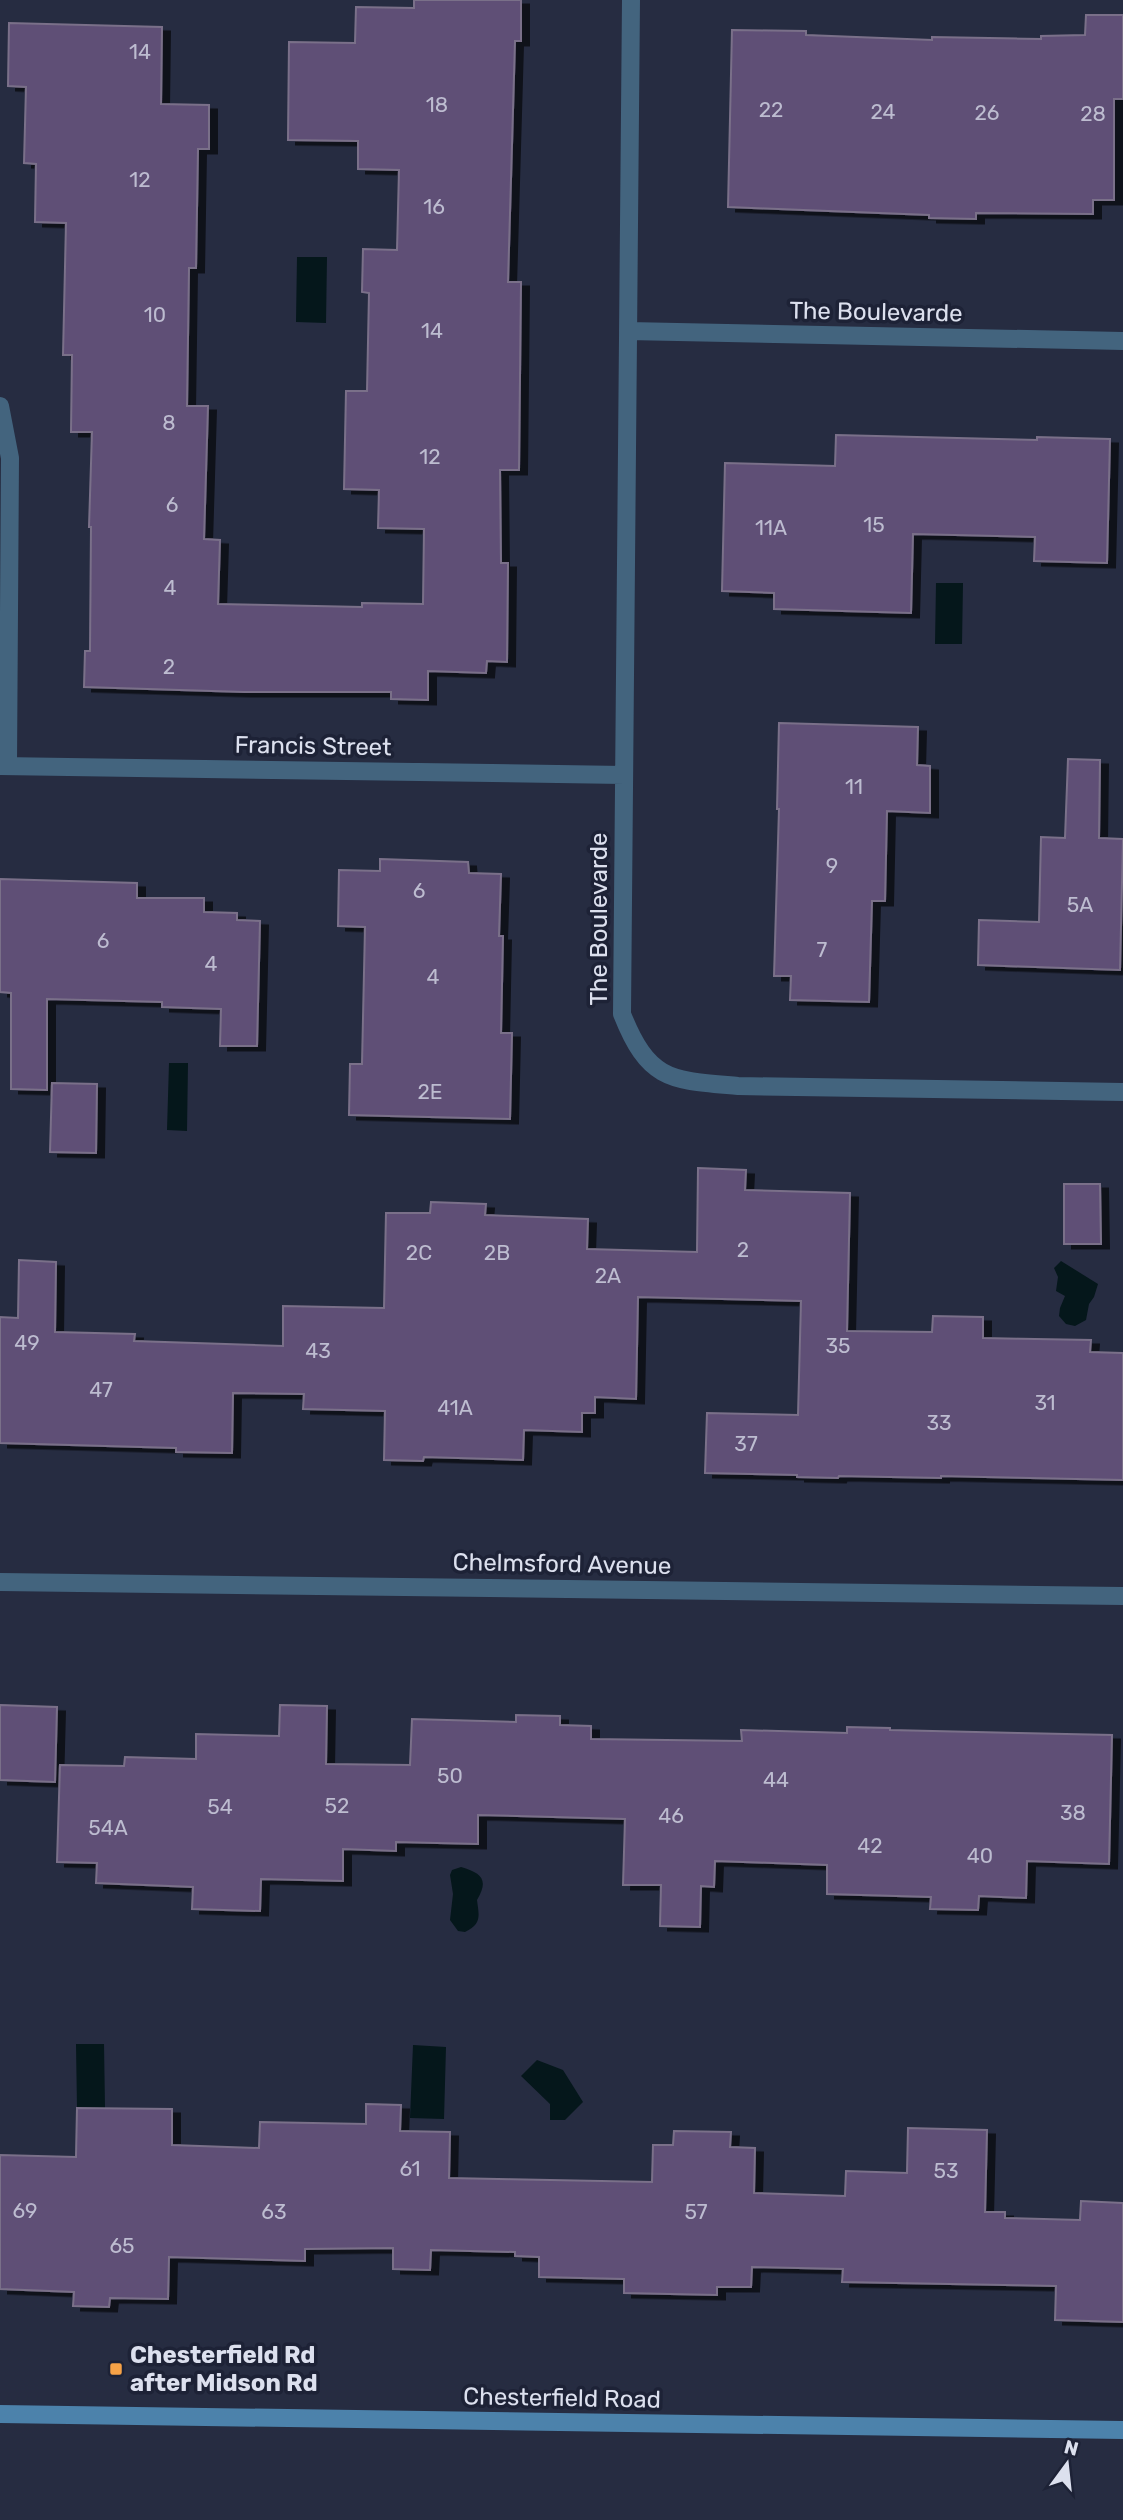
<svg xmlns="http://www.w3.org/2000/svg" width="1123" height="2520" viewBox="0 0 1123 2520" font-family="Rubik,sans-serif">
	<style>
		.water { fill: #05171b }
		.building { fill: #5f4f76; stroke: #7a7089; stroke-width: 2; filter: url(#shadow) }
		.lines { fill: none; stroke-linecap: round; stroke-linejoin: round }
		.street { stroke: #43647e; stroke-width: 18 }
		.secondary { stroke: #4c82ab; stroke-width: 18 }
		.poi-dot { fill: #f6a247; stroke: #1d2236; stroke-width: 2.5 }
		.labels { text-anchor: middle; stroke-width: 7; stroke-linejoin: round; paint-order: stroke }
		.number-label { font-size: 21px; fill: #bdbcd0 }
		.street-label { font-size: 24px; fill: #dce0ee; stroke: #1d2236 }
		.poi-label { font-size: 24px; font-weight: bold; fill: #dce0ee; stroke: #1d2236; text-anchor: start }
	</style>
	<defs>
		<filter id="shadow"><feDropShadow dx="8" dy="4.5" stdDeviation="0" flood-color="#0009"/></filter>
	</defs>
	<rect width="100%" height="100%" fill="#262c41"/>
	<path class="water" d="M297,257H327L326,323L296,322Z
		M936,583H963L962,644H935Z
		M169,1063H188L187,1131L167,1130Z
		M1061,1261L1098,1284L1094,1297L1089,1304L1086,1320L1075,1326L1066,1324L1059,1316L1060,1308L1065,1296L1056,1291L1058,1277L1054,1268Z
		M461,1867C482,1873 489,1880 477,1900C479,1916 482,1924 465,1932L458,1931L450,1920L453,1894L450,1875L452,1870Z
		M76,2044H104L105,2108H77Z
		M413,2045L446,2047L444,2119L410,2118Z
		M537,2060L563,2070L583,2102L565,2120H550V2104L521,2076Z"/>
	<path class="building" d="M414,0H521V41H515L508,282H521L519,470H500L501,563H508L507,662L487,661L486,673L428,671V700L391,699V692H244L84,687L85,651H90L91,527H89L92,432H71L72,355H63L66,223L35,222L36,164L24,163L26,87L8,86L9,23L162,27L161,104L209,105V149H198L196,268H189L187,406H208L204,539L220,540L218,604L362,607V603L423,604L424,529L378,528L379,490L344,489L346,391H367L369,293L362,292L363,249L397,250L399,170L358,169V141L288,140L289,42L355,43L356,7L414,8Z
		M1086,15H1123V99H1114V200H1093V214L976,213V219L929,218V215L728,207L732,30L806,31V35L932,40V37L1041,39V36L1085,35Z
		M836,435L1037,440V437L1110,439L1107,563L1034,561L1035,537L913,534L911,613L774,609V593L722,591L725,463L835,466Z
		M779,723L918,727L917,765L930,766V813L887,811L885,901H872L869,1002L790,1000L791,976H774L779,809H777Z
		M1068,759L1100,760L1099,838L1123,839L1120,970L978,965L979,920L1039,922L1041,837L1065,838Z
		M380,859L468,862L469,873L501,874L499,936H503L501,1033H512L510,1119L349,1115L350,1064H362L365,927L338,926L339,870L380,871Z
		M0,879L137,883V898H204V912L237,913V920L260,921L257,1046H220L221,1009L162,1007V1002L47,999V1090L11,1089V993L0,992Z
		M52,1083L97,1084L96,1153L50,1152Z
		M698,1168L746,1170L745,1190L850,1193L847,1331L932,1332L933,1316L983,1317V1338L1091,1340L1090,1352L1123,1353V1480L941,1476V1478L839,1476L838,1478L797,1477V1475L705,1473L707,1413L798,1415L801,1301L638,1297L636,1399L595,1397V1413H582V1432L524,1430L523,1460L424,1457L423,1461L384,1460L385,1411L303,1409L304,1394L233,1393L232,1453L176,1452V1448L0,1443V1317L18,1318L19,1260L56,1262L55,1332L135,1334L134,1341L283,1346V1306L384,1308L386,1213H430L431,1202L486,1204L485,1215L588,1219L587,1249L697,1252Z
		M1064,1184H1100L1101,1244H1064Z
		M0,1705L57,1707L55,1782L0,1780Z
		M280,1705L327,1706L326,1764L410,1765L412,1719L516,1722V1715L560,1716V1725L591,1726V1739L742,1741L741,1730L847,1733V1727L890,1728V1730L1112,1735L1109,1864L1027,1861L1026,1898L979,1896L978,1910L930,1909L931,1897L827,1894V1865L715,1861L714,1887L701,1886L700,1927L660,1926L661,1885H623L625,1819L478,1815V1844L396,1842V1851L343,1849V1881L261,1879L260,1911L192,1909L193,1887L96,1883L97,1863L57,1862L60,1765L124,1766L125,1757L196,1759V1734L279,1736Z
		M366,2104L401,2105L400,2131L450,2132L449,2178L652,2182L653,2145H673L674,2131L731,2132L730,2147L755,2148L754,2193L845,2196L846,2171L907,2173L908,2128L987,2130L985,2212H1005V2218L1080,2220L1081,2201L1123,2203V2322L1055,2320L1056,2286L842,2282L843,2269L752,2267L751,2287H717V2295L624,2293V2279L539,2277V2257L515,2256V2252L431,2250L430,2270L393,2269V2248L305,2249V2261L169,2257L168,2299L110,2298L109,2307L73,2306L74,2292L0,2289V2155L76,2157L77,2108L172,2109V2145L259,2148L260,2122L366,2124Z"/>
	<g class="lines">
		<path class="street" d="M631,0L622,1014C649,1082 671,1080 738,1086L1123,1092
			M628,331L1123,341
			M0,406L10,458L8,766
			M0,766L624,775
			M0,1582L1123,1596"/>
		<path class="secondary" d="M0,2414L1123,2430"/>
	</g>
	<rect class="poi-dot" x="109" y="2362" width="14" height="14" rx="3.5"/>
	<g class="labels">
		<g class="number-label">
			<text x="140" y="59">14</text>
			<text x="437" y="112">18</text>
			<text x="771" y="117">22</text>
			<text x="883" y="119">24</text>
			<text x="987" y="120">26</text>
			<text x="1093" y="121">28</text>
			<text x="140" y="187">12</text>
			<text x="434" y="214">16</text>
			<text x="155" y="322">10</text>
			<text x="432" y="338">14</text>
			<text x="169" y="430">8</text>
			<text x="430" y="464">12</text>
			<text x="172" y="512">6</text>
			<text x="874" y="532">15</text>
			<text x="771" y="535">11A</text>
			<text x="170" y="595">4</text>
			<text x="169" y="674">2</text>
			<text x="854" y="794">11</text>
			<text x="832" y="873">9</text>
			<text x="419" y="898">6</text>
			<text x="1080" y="912">5A</text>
			<text x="103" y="948">6</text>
			<text x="822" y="957">7</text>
			<text x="211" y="971">4</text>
			<text x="433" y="984">4</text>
			<text x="430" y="1099">2E</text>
			<text x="743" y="1257">2</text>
			<text x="419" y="1260">2C</text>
			<text x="497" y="1260">2B</text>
			<text x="608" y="1283">2A</text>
			<text x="27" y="1350">49</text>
			<text x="838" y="1353">35</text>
			<text x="318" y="1358">43</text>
			<text x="101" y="1397">47</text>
			<text x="1045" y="1410">31</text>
			<text x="455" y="1415">41A</text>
			<text x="939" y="1430">33</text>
			<text x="746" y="1451">37</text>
			<text x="450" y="1783">50</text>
			<text x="776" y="1787">44</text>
			<text x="337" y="1813">52</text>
			<text x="220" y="1814">54</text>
			<text x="1073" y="1820">38</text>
			<text x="671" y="1823">46</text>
			<text x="108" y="1835">54A</text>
			<text x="870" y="1853">42</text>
			<text x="980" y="1863">40</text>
			<text x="410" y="2176">61</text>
			<text x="946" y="2178">53</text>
			<text x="25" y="2218">69</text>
			<text x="274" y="2219">63</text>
			<text x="696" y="2219">57</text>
			<text x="122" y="2253">65</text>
		</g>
		<g class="street-label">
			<text transform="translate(876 312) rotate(1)" y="8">The Boulevarde</text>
			<text transform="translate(313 746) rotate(1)" y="8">Francis Street</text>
			<text transform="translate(599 919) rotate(-90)" y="8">The Boulevarde</text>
			<text transform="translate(562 1564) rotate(1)" y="8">Chelmsford Avenue</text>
			<text transform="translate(562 2398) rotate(1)" y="8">Chesterfield Road</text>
		</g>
		<g class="poi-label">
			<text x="130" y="2363">Chesterfield Rd<tspan x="130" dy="28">after Midson Rd</tspan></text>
		</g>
	</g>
	<g transform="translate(1067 2464) rotate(15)" stroke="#1d2236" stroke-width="5" paint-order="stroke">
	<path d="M0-5L12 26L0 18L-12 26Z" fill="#dce0ee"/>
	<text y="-10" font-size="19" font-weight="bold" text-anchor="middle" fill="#dce0ee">N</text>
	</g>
</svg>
